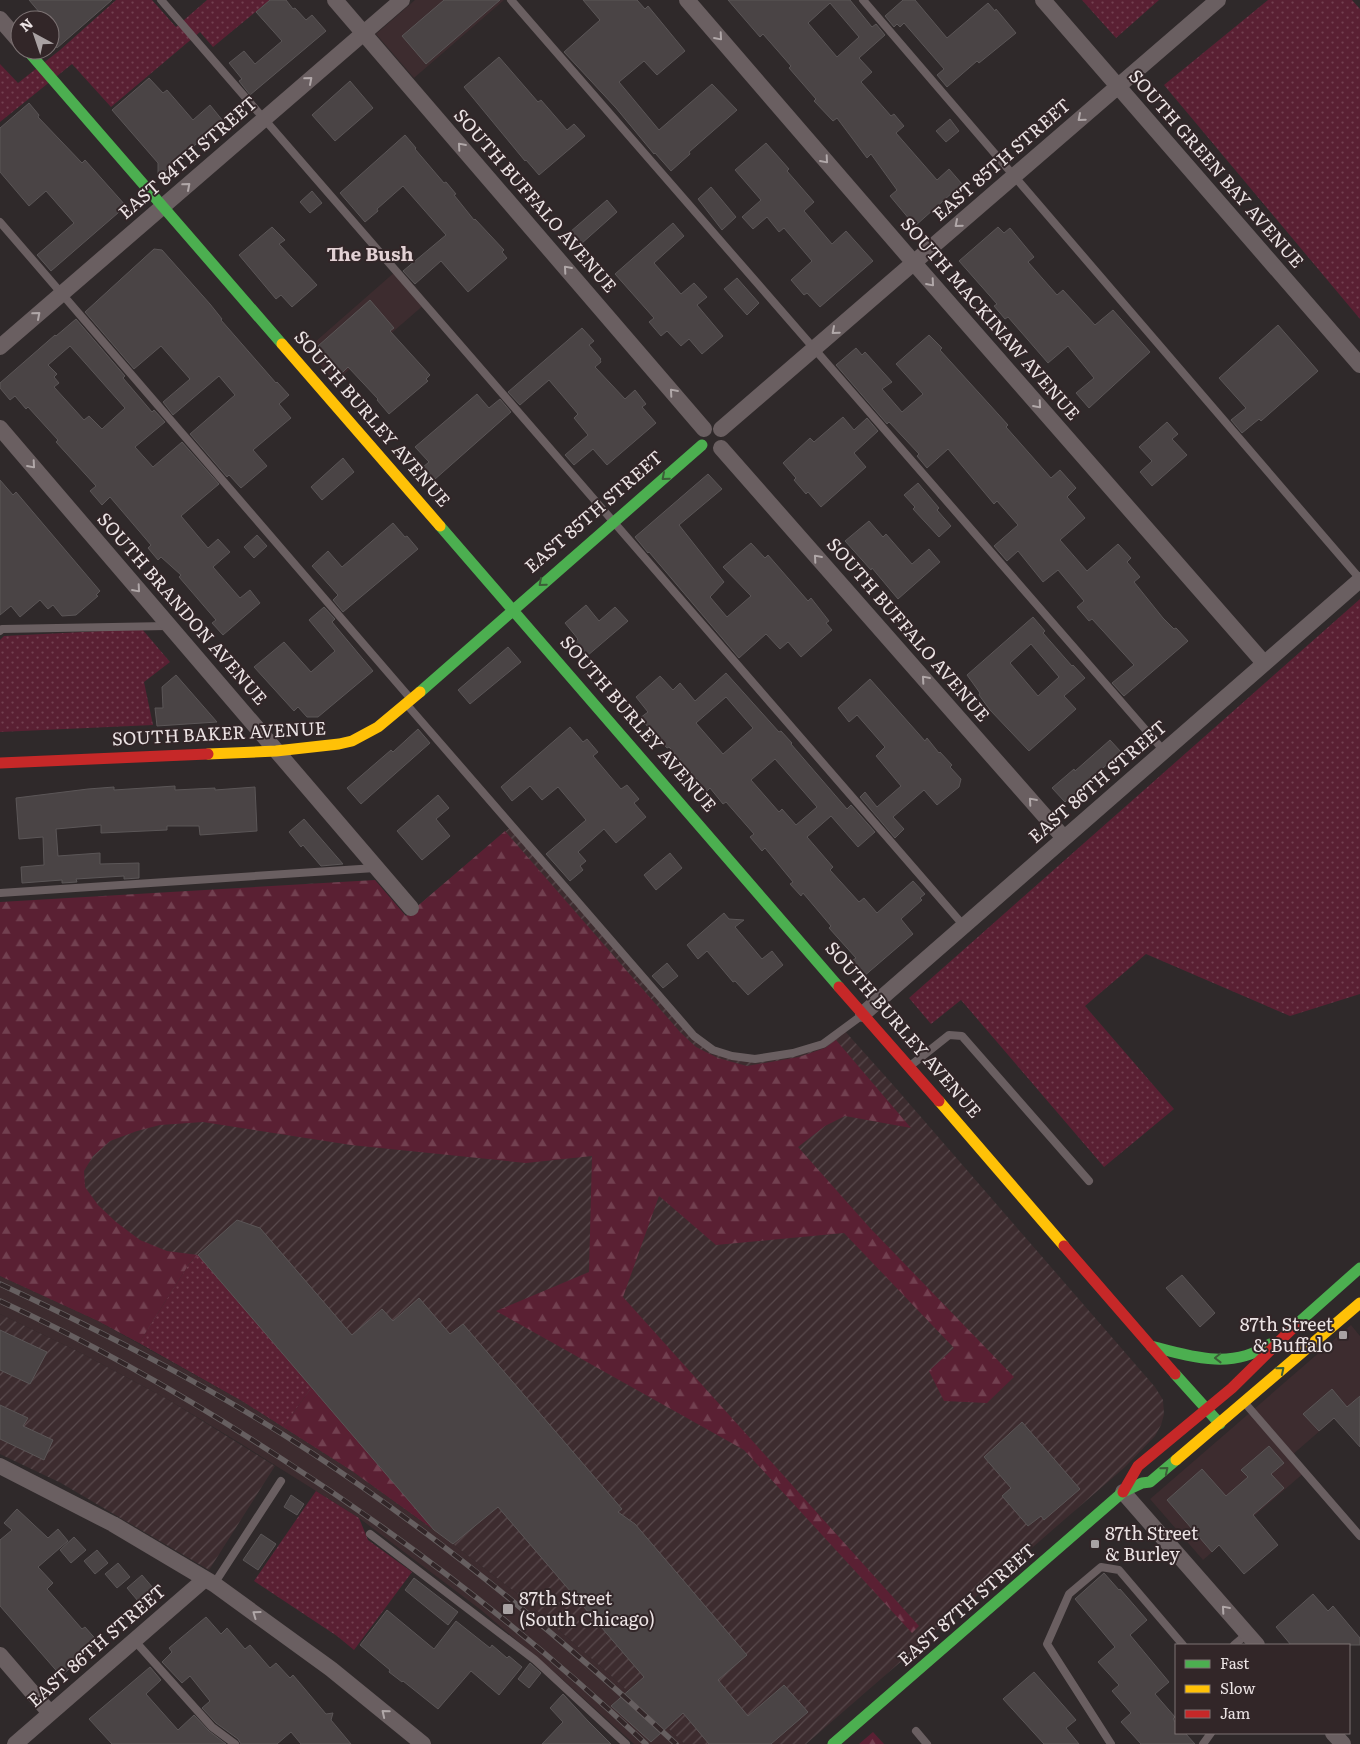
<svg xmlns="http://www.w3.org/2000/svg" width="1360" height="1744" viewBox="0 0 1360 1744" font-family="Literata,serif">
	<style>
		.built { fill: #3d2c2f }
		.industrial { fill: url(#industrial-furrows) }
		.grass { fill: url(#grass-dots) }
		.forest { fill: url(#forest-firs) }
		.building { fill: #4a4445; stroke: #5b5657; fill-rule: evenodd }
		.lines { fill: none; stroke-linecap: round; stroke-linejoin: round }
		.lane { stroke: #6a5f61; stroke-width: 8 }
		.street { stroke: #6a5f61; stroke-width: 16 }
		.fast { stroke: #4caf50; stroke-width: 11 }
		.slow { stroke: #ffc107; stroke-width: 11 }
		.jam { stroke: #c62828; stroke-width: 11 }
		.rail-casing { stroke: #665f60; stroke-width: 5.5 }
		.rail { stroke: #322628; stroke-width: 4; stroke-dasharray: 11; stroke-linecap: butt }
		.oneway { stroke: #b1a8a9 }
		.oneway2 { stroke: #3c5d38 }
		.poi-dot { fill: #a9a2a3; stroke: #322628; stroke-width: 2 }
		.labels { text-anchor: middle; stroke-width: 4; stroke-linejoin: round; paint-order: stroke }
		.street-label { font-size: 18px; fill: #ebe3e4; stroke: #322628 }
		.poi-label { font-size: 18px; fill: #ebe3e4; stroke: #322628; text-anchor: start }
		.neighbourhood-label { font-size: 19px; font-weight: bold; fill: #e2d1d4; stroke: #322628 }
	</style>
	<defs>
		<pattern id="industrial-furrows" width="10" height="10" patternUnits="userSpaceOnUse" patternTransform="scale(1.25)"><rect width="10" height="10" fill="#3d2c2f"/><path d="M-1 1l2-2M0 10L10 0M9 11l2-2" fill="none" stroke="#594a4d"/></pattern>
		<pattern id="grass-dots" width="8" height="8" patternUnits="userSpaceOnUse" patternTransform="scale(1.25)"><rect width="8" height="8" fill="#5a2033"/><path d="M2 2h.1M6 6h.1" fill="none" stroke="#724050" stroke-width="1.8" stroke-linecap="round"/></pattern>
		<pattern id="forest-firs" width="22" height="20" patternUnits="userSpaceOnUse" patternTransform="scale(1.25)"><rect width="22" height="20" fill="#5a2033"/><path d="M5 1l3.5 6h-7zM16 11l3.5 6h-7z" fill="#724050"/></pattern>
	</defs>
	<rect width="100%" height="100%" fill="#2f292a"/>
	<path class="built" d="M415,0H504L414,78L376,34Z
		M396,271L425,304L335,382L307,349Z
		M0,1276L98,1321L242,1401L352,1471L453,1544L519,1595L608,1673L685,1744H634L561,1678L481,1610L359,1518L243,1445L167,1399L77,1351L0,1314Z
		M1351,1325L1360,1336V1396L1291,1456L1305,1472L1203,1560L1150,1499Z"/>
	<path class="industrial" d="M512,826L694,1036L713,1050L755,1059L823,1044L843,1029L894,1086L1155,1387L1163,1400L1164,1414L1161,1425L1155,1436L1125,1467L806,1744H685L608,1673L519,1595L453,1544L352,1471L242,1401L139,1343L98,1321L0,1276V939L406,916Z
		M0,1314L77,1351L167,1399L275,1466L209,1570L61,1483L0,1454Z"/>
	<path class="grass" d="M116,0H152L176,27L207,0H270L213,47L200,32L111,107L72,64L0,122V64L18,83L60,50Z
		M1082,0H1159L1116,38Z
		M1268,0H1352L1360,9V319L1164,85Z
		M1360,599V994L1290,1016L1146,954L1085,1006L1174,1109L1104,1167L961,1000L931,1024L909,998Z
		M142,629L170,662L144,682L153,725L0,732V640L4,636Z
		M198,1255L312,1387L283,1427L242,1401L139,1343L189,1264Z
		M316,1491L359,1518L368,1540L412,1572L354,1650L337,1636L254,1581Z"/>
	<path class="forest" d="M505,831L680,1032L696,1047L718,1058L747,1066L799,1057L825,1048L836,1040L911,1128L845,1116L825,1126L798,1147L870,1228L1014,1377L987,1403L944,1401L929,1371L954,1348L844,1233L716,1245L659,1196L623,1297L919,1626L912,1633L744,1450L496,1311L589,1272L592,1156L526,1163L351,1145L203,1122L160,1125L137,1131L110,1141L93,1156L84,1171L85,1187L98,1205L116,1222L140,1240L167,1251L198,1255L189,1264L139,1343L98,1321L0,1276V902L375,880L406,916Z
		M312,1387L434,1530L352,1471L283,1427Z
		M873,1732L884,1744H859Z"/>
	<path class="building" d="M29,0H112L57,48L50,41V20H46Z
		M270,0H286L293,9L295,8L306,20L312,15L326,31L250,95L239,81L242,79L229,63L244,51L255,64L282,41L256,12Z
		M444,0H500L426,64L402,36Z
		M583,0H637L645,9L648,6L685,51L657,75L644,61L619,82L659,130L712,84L737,110L689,152L690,154L671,171L655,153L654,154L616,108L564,52L600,20Z
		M728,0H850L872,27L876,24L885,35L859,58L872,72L861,82L891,116L894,114L904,126L896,133L937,180L949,169L962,184L915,226L890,196L897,190L871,154L867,158L837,118L833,121L814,101L816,99L789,68L791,66L763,34L760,37ZM830,3L859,37L837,57L808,23Z
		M903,0H915L947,38L988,3L995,11L996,9L1016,33L979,63L977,61L947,87L937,75L944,69L904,23L900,27L897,24L894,27L885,16Z
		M499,57L538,102L541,100L567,130L574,124L585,136L539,175L526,160L525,161L464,87Z
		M149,78L163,93L167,90L193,120L210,105L223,121L158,177V163L112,110Z
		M350,81L373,108L335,141L312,115Z
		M29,103L39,115L38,117L82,163L85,160L126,206L51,271L37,255L74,223L46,191L29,206L0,172V128Z
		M950,119L959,131L946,142L936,131Z
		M405,135L416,148L415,149L444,183L446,182L456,194L454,195L474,220L475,219L504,250L502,252L507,258L468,292L441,261L415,284L403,271L446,235L403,186L377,209L378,211L365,222L340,193Z
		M766,143L789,169L787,171L814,202L804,211L832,244L846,231L873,261L820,307L807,293L804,295L791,280L812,261L784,228L779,232L767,217L753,229L742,217L761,200L735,170Z
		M711,187L736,217L722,230L698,199Z
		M312,191L322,203L310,213L300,202Z
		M607,200L617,212L581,244L570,232Z
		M673,223L684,236L654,263L681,294L694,283L707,297L697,305L723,336L702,354L689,339L681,346L667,331L661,336L649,322L654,318L615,274Z
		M272,227L285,240L279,244L317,285L292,307L281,295L276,299L239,255Z
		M998,227L1004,233L1010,228L1034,257L1028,262L1057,295L1063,290L1095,325L1113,310L1150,352L1089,408L1076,393L1094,378L1068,346L1048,363L1008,317L1005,319L994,306L997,304L959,261Z
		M154,249L162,250L210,304L222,319L221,320L276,383L277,382L289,395L279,404L291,418L253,450L267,466L241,488L229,475L227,477L190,434L235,395L219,376L173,415L163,402L190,379L161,346L134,369L85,312Z
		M737,278L759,303L747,315L724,289Z
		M370,300L394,328L390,331L430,375L426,379L428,381L389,414L377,400L378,399L348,367L341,374L318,346Z
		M76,319L125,376L123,378L152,412L154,410L165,422L135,447L153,467L182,442L219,484L181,516L208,548L218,539L230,552L213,567L240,598L250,590L260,603L223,635L212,623L216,620L179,577L181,575L161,557L158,560L148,548L151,545L110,497L102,505L90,491L96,486L56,442L58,440L28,407L26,409L15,396L10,400L0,388V383L55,335L56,336ZM70,346L125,408L102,429L89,416L84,420L54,387L59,383L54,377L57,374L48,365Z
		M1278,325L1318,371L1261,421L1259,419L1242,433L1231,420L1246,408L1219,378Z
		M582,328L594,341L589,345L601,359L600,360L601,362L595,367L625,399L635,390L646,404L642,407L656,423L607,465L593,449L574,465L565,455L588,435L574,418L578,414L549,380L520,405L508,392Z
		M929,335L942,348L940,350L1008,425L1006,427L1051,478L1060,470L1076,488L1067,497L1085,518L1060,540L1087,571L1118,544L1131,558L1127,562L1140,577L1134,582L1163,618L1174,629L1176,628L1177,629L1188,641L1124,696L1112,683L1134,665L1092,619L1089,621L1077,607L1084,601L1058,570L1043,582L1018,551L1007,561L994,546L1018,525L997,501L994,504L948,449L927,468L917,456L919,454L889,422L887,424L836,365L856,348L862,355L865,352L892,382L882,389L902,412L923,394L896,364Z
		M477,394L489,408L500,399L511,412L434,480L423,467L429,462L415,447Z
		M843,417L854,430L867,418L878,431L854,453L866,467L821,507L808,492L806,494L794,480L796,478L783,463L810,438L814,442Z
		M1167,422L1178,434L1172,439L1187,455L1152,486L1140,472L1152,461L1139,447Z
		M343,458L354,472L322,500L311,487Z
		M708,474L722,489L679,525L724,582L710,597L727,617L751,596L723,567L751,543L765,558L768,555L808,601L811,598L829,621L826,623L832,630L801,657L788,642L780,649L766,634L739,658L649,552L648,553L635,537Z
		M0,480L13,495L16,492L100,591L96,595L98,596L76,615L62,616L53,605L48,609L40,600L20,617L11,606L0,615Z
		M918,483L939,508L937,510L951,526L939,537L913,509L915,507L904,495Z
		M869,521L883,537L886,534L912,564L929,549L940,562L898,599L872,568L871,570L845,541Z
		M393,523L405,537L407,536L418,549L343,612L333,600L338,595L312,566L328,551L342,567Z
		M257,535L267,546L254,558L244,547Z
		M586,605L599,621L615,607L628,621L587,656L575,642L578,639L565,623Z
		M324,607L335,619L332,622L373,671L318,717H307L298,707L294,711L254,667L284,642L311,672L335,651L309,620Z
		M1033,617L1045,631L1043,633L1072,666L1073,665L1085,678L1064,696L1076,709L1029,751L990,710L979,695L980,693L967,675ZM1031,644L1059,677L1038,696L1010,663Z
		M508,647L521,662L470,704L458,690Z
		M726,673L779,732L781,731L792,743L791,744L847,809L851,805L875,832L858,847L831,816L807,837L833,867L830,870L859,902L864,898L877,913L913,881L925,894L920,898L922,900L901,919L913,934L863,977L850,962L856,958L829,928L831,926L803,893L801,896L790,884L793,882L765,848L762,851L750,837L754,834L726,802L723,804L710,788L707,791L669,747L667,748L640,718L648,712L636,697L660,676L673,690L680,683L695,701ZM726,697L753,728L723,754L696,723ZM775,759L817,807L796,825L782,809L779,812L751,780Z
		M176,675L217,722L157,726L155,708H163L162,687Z
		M870,679L925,741L927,738L939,753L940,752L952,765L950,767L961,779L959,787L937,805L924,790L893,817L904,829L895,838L860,797L865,792L877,807L901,786L876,756L885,747L857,715L849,722L838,708Z
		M570,727L583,742L587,739L598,752L593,756L621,789L627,785L639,799L634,803L646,817L616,843L604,829L578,852L586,861L580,866L583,870L570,881L546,854L586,820L558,787L542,800L530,786L512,801L501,787Z
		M418,729L430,743L361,804L347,788L391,750L393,752Z
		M1110,740L1121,752L1065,802L1052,788L1074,769L1075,771Z
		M175,786V790L215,788V790L255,787L257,831L200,835L199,826H167V830L101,833V825L56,829L58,856L100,853V864L139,863V878L124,879V876L76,879L77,882L62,883V880L22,883L21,867L44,865L43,837L19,839L16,798L88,789L114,787V790Z
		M438,795L449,808L436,819L450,836L422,860L397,831Z
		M304,819L343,864L321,866L303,845L301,847L289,832Z
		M670,853L682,868L656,890L644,875Z
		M724,913L729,919L744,920L735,927L762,959L772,951L783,965L748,995L735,981L733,982L707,951L698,959L687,945Z
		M667,963L678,976L663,988L652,976Z
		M237,1220L260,1228L352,1335L382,1309L393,1321L419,1298L450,1334L463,1324L622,1509L618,1512L635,1524L747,1655L718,1680L748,1716L784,1685L808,1712L771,1744H709L683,1713L651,1742L611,1706L644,1677L498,1507L453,1544L434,1530L198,1255Z
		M1182,1275L1215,1313L1200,1327L1166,1288Z
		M0,1330L47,1352L30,1384L0,1370Z
		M1332,1389L1347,1407L1360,1396V1447L1334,1418L1319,1431L1303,1414Z
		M0,1405L28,1418L23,1426L53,1440L44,1460L0,1439Z
		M1022,1422L1080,1489L1044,1520L1041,1516L1028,1526L1002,1496L1011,1488L984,1457Z
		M1269,1446L1284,1463L1271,1474L1284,1488L1253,1515L1278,1545L1244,1574L1219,1545L1212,1552L1167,1500L1202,1469L1226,1496L1248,1477L1241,1470Z
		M291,1495L304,1504L297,1515L284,1507Z
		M17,1509L48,1538L58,1529L68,1541L38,1567L53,1583L47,1589L82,1629L85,1627L99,1643L61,1676L0,1606V1540L12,1530L4,1523Z
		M261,1534L276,1544L258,1570L243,1560Z
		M74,1537L86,1550L71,1563L60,1550Z
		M97,1550L108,1563L95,1574L84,1561Z
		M118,1563L130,1577L117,1588L105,1574Z
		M1104,1573L1119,1590L1120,1589L1147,1620L1130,1635L1169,1682L1155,1694L1175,1717L1173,1719L1176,1723V1733H1185L1195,1744H1141L1121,1722L1131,1713L1112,1691L1119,1685L1098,1662L1115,1647L1075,1599Z
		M142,1575L153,1588L138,1601L127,1588Z
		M414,1578L458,1612L448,1625L405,1590Z
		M1313,1594L1328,1611L1333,1606L1360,1638V1645H1291L1276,1627Z
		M387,1610L434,1649L456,1621L490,1648L492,1645L507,1658L509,1656L522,1667L499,1695L471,1671L438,1709L403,1681L402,1682L389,1672L390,1670L360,1645Z
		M206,1617L221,1634L227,1628L245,1649L250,1645L270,1668L276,1663L290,1678L293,1675L326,1714L333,1713L331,1720L351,1744H301L291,1732L277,1744H241L238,1739L216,1723L202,1708L210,1701L190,1676L182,1683L162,1662L172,1652L169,1648Z
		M530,1663L541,1673L529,1688L518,1679Z
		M150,1667L161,1680L146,1694L178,1730L194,1715L209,1731L226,1744H112L89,1719Z
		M1034,1672L1076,1720L1066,1728L1079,1744H1044L1003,1699Z
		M563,1694L588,1721L611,1744H542L563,1722L550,1708Z"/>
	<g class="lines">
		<path class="lane" d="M161,0L964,926
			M511,0L1164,751
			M863,0L1360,579
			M0,222L410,698
			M0,631L2,629L167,626
			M408,706L694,1036L713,1050L732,1056L755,1059L793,1053L823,1044L861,1016
			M0,893L375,868
			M910,1066L949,1035L962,1036L1089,1181
			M1244,1402L1360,1536
			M370,1534L535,1660L626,1744
			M214,1584L281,1481
			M134,1640L212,1727L235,1744
			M1234,1645L1247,1634
			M916,1731L927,1744
			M1111,1744L1047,1644L1069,1594L1101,1567L1119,1570L1183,1645
			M1203,1744L1211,1733"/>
		<path class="street" d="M335,0L704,429
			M687,0L914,263L1264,663
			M1043,0L1360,365
			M0,19L20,42
			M0,347L402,0
			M0,428L411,908
			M721,429L1218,0
			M721,448L1064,838
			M863,1014L1360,580
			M0,1466L113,1524L214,1584L331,1669L423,1744
			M1123,1492L1257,1645
			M0,1655L50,1713
			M1333,1733L1343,1744
			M15,1744L205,1579"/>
		<path class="fast" d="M27,50L282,344
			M440,526L839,987
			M420,692L702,445
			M1297,1324L1360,1268
			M1151,1346C1192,1357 1232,1370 1270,1344
			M1175,1374L1220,1424
			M833,1744L1123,1492L1142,1483L1150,1482L1176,1460"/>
		<path class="slow" d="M282,344L440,526
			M208,754L276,751L339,744L352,741L378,727L420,692
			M939,1101L1064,1246
			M1176,1460L1360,1303"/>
		<path class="jam" d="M0,763L208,754
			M839,987L939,1101
			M1064,1246L1175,1374
			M1123,1492L1138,1466L1232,1388L1297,1324"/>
		<g class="rail-casing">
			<path id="rail" d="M0,1284C107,1334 213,1388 312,1453C443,1539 561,1637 676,1744
				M0,1301C98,1346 192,1400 282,1459C412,1543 534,1638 646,1744"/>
		</g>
		<use href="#rail" class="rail"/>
	</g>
	<defs><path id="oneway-chevron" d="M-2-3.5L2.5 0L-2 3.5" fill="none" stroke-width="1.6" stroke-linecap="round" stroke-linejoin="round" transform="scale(1.25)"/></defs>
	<g class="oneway">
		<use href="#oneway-chevron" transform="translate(719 37) rotate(49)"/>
		<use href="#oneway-chevron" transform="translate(309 80) rotate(-41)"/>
		<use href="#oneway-chevron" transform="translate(1081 118) rotate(139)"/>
		<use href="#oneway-chevron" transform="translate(461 146) rotate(-131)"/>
		<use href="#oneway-chevron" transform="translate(825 160) rotate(49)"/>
		<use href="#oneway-chevron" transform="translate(187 186) rotate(-41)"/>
		<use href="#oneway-chevron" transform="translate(958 224) rotate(139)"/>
		<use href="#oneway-chevron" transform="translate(567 269) rotate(-131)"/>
		<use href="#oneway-chevron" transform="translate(931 283) rotate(49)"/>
		<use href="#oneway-chevron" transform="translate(37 315) rotate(-41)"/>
		<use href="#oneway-chevron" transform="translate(835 331) rotate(139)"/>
		<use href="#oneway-chevron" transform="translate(673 392) rotate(-131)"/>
		<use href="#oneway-chevron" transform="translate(1038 405) rotate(49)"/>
		<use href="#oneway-chevron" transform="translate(32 465) rotate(49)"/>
		<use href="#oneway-chevron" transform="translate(817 558) rotate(-131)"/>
		<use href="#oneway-chevron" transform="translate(137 589) rotate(49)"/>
		<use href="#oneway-chevron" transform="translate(925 679) rotate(-131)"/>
		<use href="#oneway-chevron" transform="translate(1032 801) rotate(-131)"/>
		<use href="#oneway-chevron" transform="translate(1225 1609) rotate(-131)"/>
		<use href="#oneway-chevron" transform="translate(256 1614) rotate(-144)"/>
		<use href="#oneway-chevron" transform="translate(385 1713) rotate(-141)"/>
	</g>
	<g class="oneway2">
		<use href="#oneway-chevron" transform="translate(665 477) rotate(139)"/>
		<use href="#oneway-chevron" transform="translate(542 583) rotate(139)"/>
		<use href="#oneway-chevron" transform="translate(1218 1358) rotate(179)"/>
		<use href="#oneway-chevron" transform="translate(1281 1370) rotate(-40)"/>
		<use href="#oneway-chevron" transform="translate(1165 1470) rotate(-39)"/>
	</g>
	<g class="poi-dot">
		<rect x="1338" y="1330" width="10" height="10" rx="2.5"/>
		<rect x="1090" y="1539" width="10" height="10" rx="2.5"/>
		<rect x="502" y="1603" width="12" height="12" rx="2.5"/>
	</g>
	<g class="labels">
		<g class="street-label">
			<text transform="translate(188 158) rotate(-41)" y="6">EAST 84TH STREET</text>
			<text transform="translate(1002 160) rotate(-41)" y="6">EAST 85TH STREET</text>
			<text transform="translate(1216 169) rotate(49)" y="6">SOUTH GREEN BAY AVENUE</text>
			<text transform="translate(535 201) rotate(49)" y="6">SOUTH BUFFALO AVENUE</text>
			<text transform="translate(990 319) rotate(49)" y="6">SOUTH MACKINAW AVENUE</text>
			<text transform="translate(372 419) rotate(49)" y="6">SOUTH BURLEY AVENUE</text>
			<text transform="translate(594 512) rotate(-41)" y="6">EAST 85TH STREET</text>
			<text transform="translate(182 609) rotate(49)" y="6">SOUTH BRANDON AVENUE</text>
			<text transform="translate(908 630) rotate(49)" y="6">SOUTH BUFFALO AVENUE</text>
			<text transform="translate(638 724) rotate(49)" y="6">SOUTH BURLEY AVENUE</text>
			<text transform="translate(219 734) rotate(-3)" y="6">SOUTH BAKER AVENUE</text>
			<text transform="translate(1098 782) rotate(-41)" y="6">EAST 86TH STREET</text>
			<text transform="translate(903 1030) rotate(49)" y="6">SOUTH BURLEY AVENUE</text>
			<text transform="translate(967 1605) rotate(-41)" y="6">EAST 87TH STREET</text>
			<text transform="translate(97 1646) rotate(-41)" y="6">EAST 86TH STREET</text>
		</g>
		<g class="poi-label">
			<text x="1333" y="1331" text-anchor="end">87th Street<tspan x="1333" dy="21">&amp; Buffalo</tspan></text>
			<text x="1105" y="1540">87th Street<tspan x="1105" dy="21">&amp; Burley</tspan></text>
			<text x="519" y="1605">87th Street<tspan x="519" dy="21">(South Chicago)</tspan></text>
		</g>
		<g class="neighbourhood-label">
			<text x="370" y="261">The Bush</text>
		</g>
	</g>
	<rect x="1175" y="1644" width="175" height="90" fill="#322628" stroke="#7c7273"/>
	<rect x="1185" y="1660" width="25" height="8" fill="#4caf50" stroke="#7c7273"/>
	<text x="1220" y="1669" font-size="15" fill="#ebe3e4">Fast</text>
	<rect x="1185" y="1685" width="25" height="8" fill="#ffc107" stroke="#7c7273"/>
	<text x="1220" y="1694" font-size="15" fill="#ebe3e4">Slow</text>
	<rect x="1185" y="1710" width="25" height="8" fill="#c62828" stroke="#7c7273"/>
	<text x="1220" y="1719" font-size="15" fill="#ebe3e4">Jam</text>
	<g transform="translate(35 35) rotate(320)"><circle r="24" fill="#322628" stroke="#7c7273"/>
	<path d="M0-4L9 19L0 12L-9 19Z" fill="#a9a2a3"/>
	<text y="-8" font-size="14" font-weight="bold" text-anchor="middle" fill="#ebe3e4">N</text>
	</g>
</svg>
